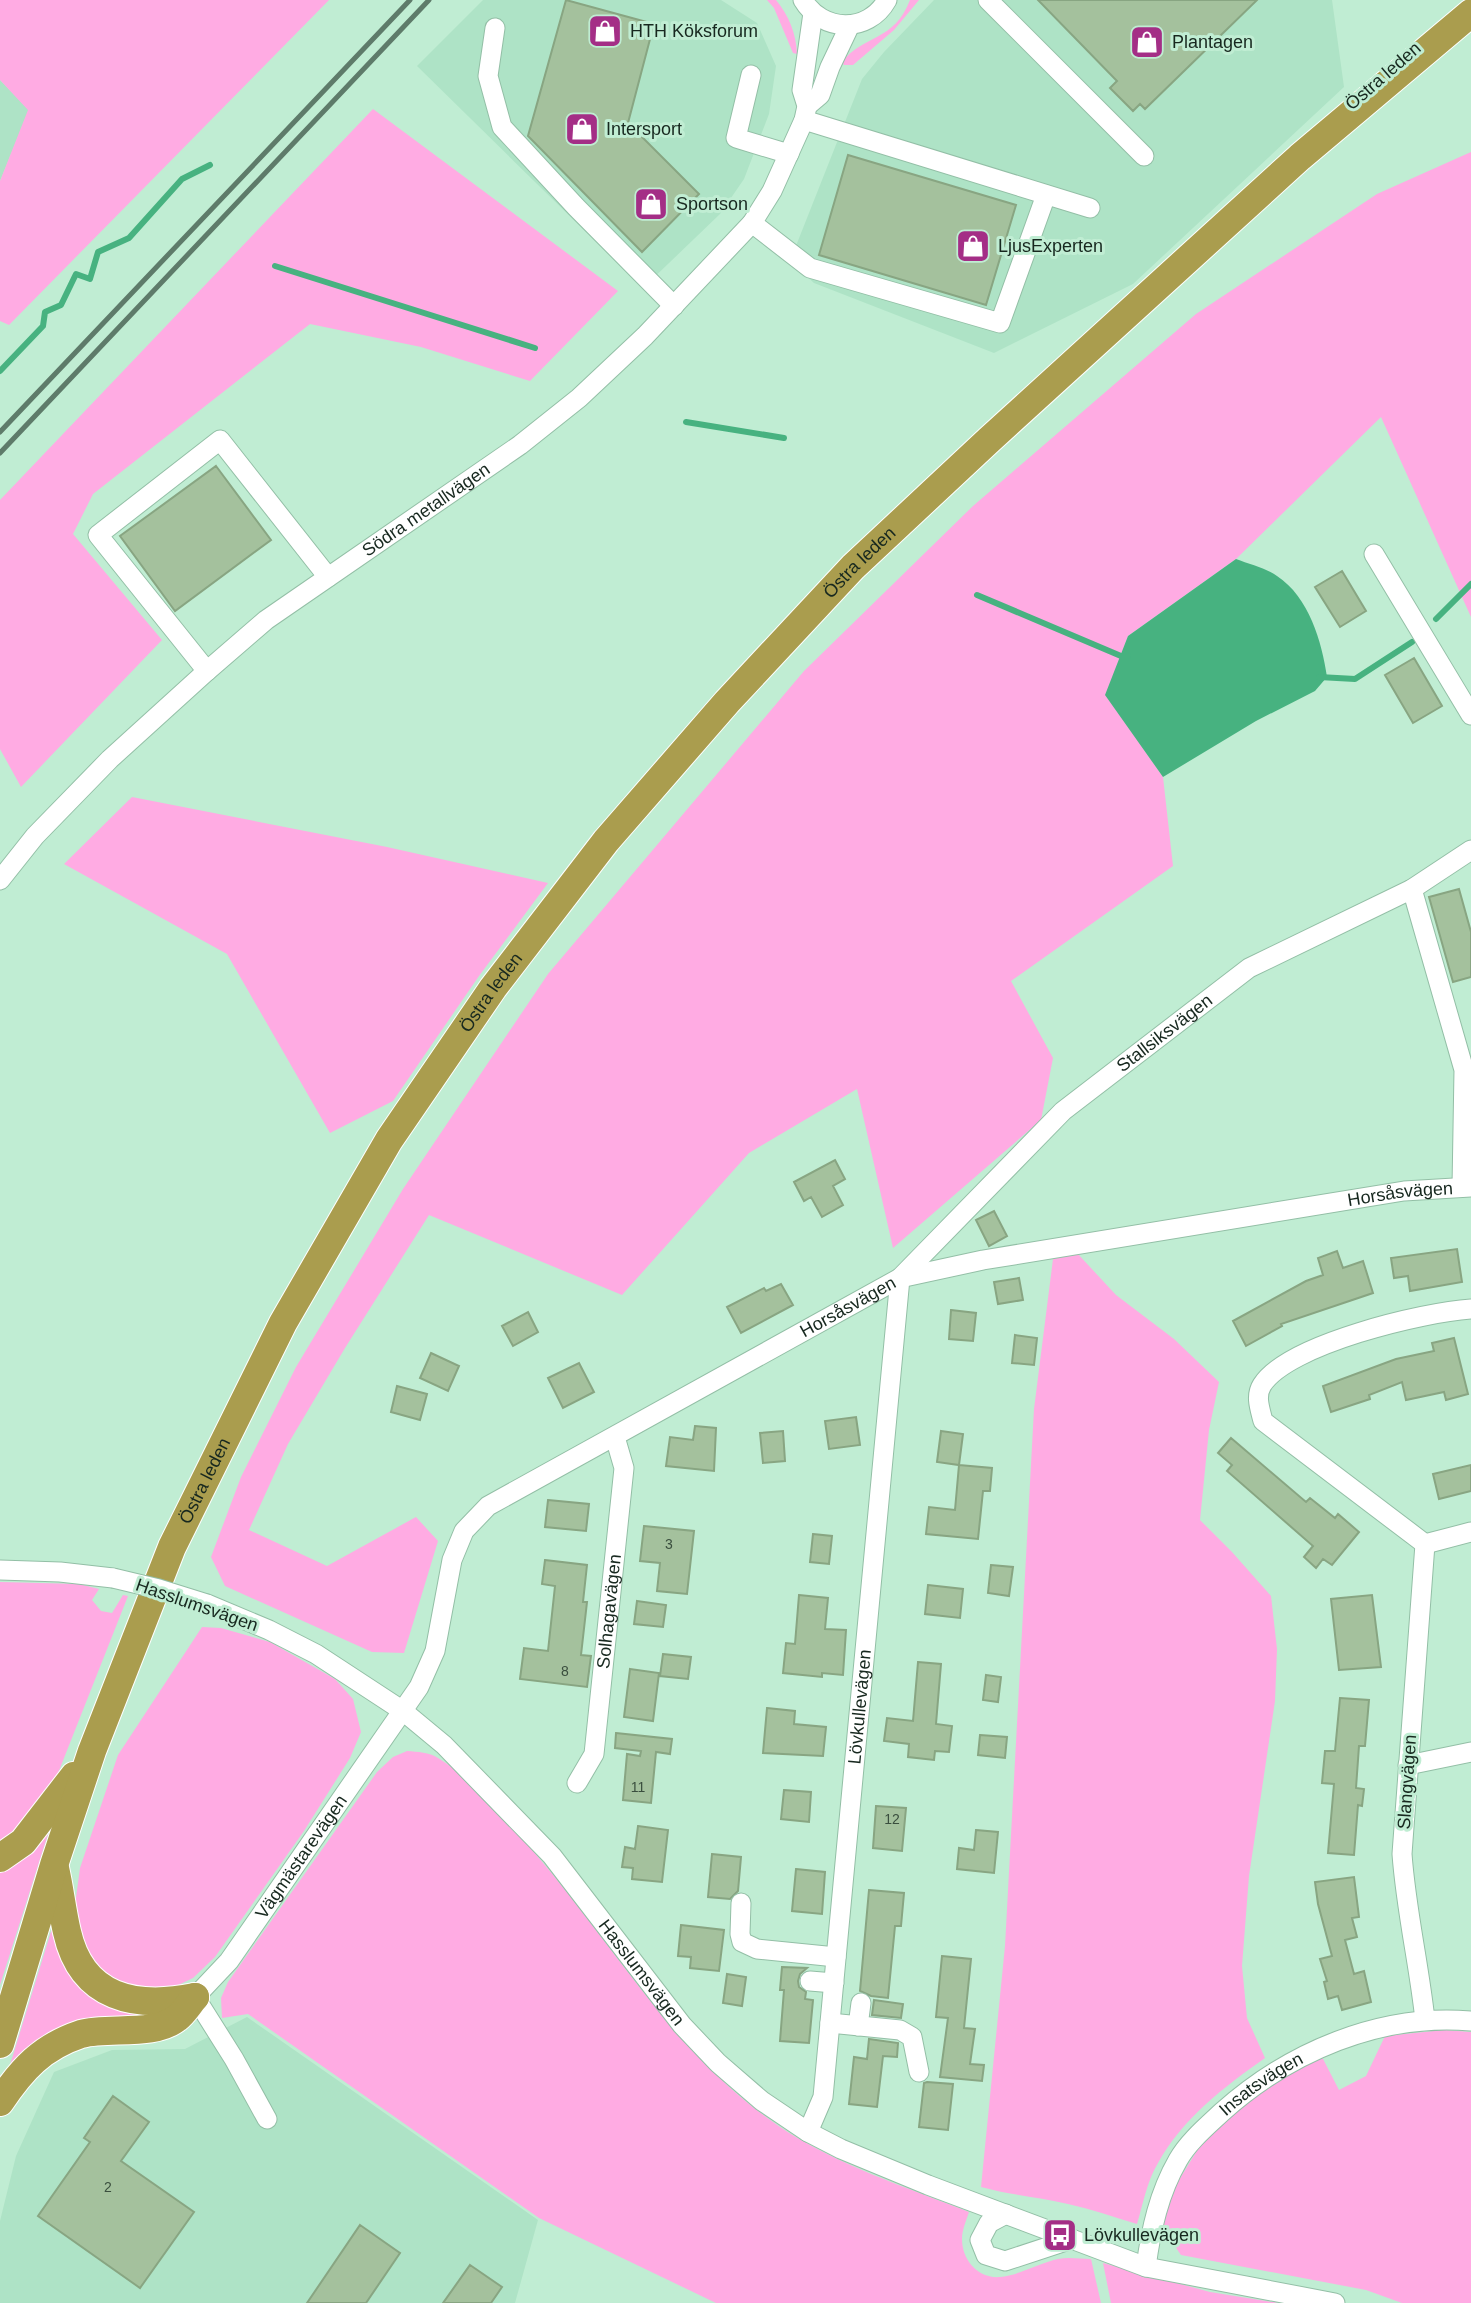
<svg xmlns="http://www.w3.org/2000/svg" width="1471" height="2303" viewBox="0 0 1471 2303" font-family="Helvetica,sans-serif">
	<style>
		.built { fill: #aee3c6 }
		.green { fill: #ffabe3 }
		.water { fill: #47b280 }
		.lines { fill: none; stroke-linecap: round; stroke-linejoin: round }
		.stream { stroke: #47b280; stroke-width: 6 }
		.building { fill: #a4c19d; stroke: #88a582; stroke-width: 2 }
		.minor-casing { stroke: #93bfa6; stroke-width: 21 }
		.highway-casing { stroke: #fff; stroke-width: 30 }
		.minor { stroke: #fff; stroke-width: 19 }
		.highway { stroke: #aa9d4e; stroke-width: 28 }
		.rail { stroke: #5e7b6a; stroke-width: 5 }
		.minor-bridge-casing { stroke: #93bfa6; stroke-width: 21; stroke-linecap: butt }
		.minor-bridge { stroke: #fff; stroke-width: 19 }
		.labels { text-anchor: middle; stroke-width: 6; stroke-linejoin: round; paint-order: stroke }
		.number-label { font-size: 14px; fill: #3a4e3e }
		.poi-label { font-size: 18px; fill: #17281f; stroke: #c0edd3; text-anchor: start }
		.street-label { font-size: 18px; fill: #17281f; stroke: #c0edd3 }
	</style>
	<rect width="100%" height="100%" fill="#c0edd3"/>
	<path class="built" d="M483,0H721L757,23L776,66L769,114L744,179L720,214L643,288L417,66Z
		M934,0H1332L1344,87L1133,284L994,353L814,283L790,261L862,79L884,52Z
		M0,80L29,110L0,181Z
		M247,2017L538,2220L515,2303H0V2221L16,2156L54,2072L112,2050L185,2049Z"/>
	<path class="green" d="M0,0H329L9,325L0,321V181L28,110L0,80Z
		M767,0H776C789,16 796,33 797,54L793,53L774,8Z
		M910,0H919L894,30L853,65H844L842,62C864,34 894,42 910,0Z
		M373,109L618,291L530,381L421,347L310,324L93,494L73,534L162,640L21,787L0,749V500Z
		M1471,152V617L1381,417L1236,559L1128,636L1106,695L1163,777L1173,866L1011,981L1053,1058L1041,1120L893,1248L857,1089L749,1153L622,1295L429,1215L345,1348L288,1444L249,1530L327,1566L416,1517L438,1541L404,1653L372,1652L225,1586L211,1557L241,1477L296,1367L403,1189L548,974L804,671L973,506L1196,314L1377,194Z
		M132,797L387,847L548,883L479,976L393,1101L330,1133L227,954L64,864Z
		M1077,1253L1116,1295L1174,1339L1219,1382L1209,1430L1200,1520L1232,1552L1271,1596L1277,1649L1275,1701L1249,1876L1242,1966L1247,2018L1265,2058C1224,2087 1183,2118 1158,2163C1147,2181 1143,2204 1137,2224C1114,2217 1091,2209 1068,2204C1039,2197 1010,2195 981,2187L1005,1946L1034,1409L1053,1259Z
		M0,1582L79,1584L99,1589L92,1600L101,1611L112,1613L123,1595L128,1596L49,1796L0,1847Z
		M202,1627L221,1628L270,1642L335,1679L353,1699L361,1732L350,1758L304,1831L215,1957L193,1978L170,1989L146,1993L106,1980L78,1938L75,1905L80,1868L118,1755Z
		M407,1751C418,1752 429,1752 438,1758C475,1780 505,1818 533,1851C614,1944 675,2056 780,2127C837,2165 906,2187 969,2212C966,2221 962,2230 962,2239C962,2260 978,2279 1000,2277C1020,2275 1039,2263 1058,2259C1069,2257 1081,2259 1091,2259L1101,2303H716L539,2218L248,2014L222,2018L221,1998L228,1982L377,1772L393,1757Z
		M47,1829L49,1831L0,1985V1868Z
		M53,1925L67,1962L167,2009L12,2068L10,2065Z
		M1444,2030L1471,2032V2303H1402L1366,2290L1181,2255L1161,2226L1171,2193L1198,2149L1230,2117L1272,2084L1322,2057L1339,2090L1366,2076L1385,2036Z
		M1103,2263L1210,2292L1279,2303H1111Z"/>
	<path class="water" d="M1236,559C1249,564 1266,568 1277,576C1309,597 1322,642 1327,677L1315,691L1256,721L1163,777L1105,695L1128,636Z"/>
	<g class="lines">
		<path class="stream" d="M275,266L535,348
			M0,371L43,326L45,312L61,305L76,274L90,279L98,252L129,238L182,179L210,165
			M686,422L784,438
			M977,595L1121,656H1128
			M1436,619L1471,584
			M1319,677L1355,679L1412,642"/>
	</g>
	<path class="building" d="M566,0L654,24L628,123L699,194L642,252L528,136Z
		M1038,0H1257L1145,109L1140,104L1133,111L1110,88L1117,81Z
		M848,155L1016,205L986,305L819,255Z
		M216,466L271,540L175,611L120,536Z
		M1342,571L1366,611L1340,627L1315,587Z
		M1414,658L1442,706L1413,723L1385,675Z
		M1459,889L1471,932V977L1453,982L1429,897Z
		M835,1160L845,1179L833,1186L843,1205L822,1217L811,1197L804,1201L794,1182Z
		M994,1211L1007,1236L989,1246L976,1220Z
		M1457,1249L1462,1282L1410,1291L1408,1276L1394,1278L1391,1258Z
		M1337,1251L1343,1268L1363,1261L1373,1293L1281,1324L1282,1326L1246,1346L1233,1321L1306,1281L1323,1275L1318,1258Z
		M1019,1278L1023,1300L998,1304L994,1282Z
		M781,1284L793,1305L741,1333L727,1307L764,1288L766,1291Z
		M951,1310L976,1313L973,1341L949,1339Z
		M528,1312L538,1332L513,1346L502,1326Z
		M1015,1335L1037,1338L1034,1365L1012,1363Z
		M1454,1338L1468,1394L1446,1400L1444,1392L1406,1400L1402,1382L1369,1395L1370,1399L1331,1412L1323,1386L1396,1359L1434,1351L1432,1343Z
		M431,1353L459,1366L448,1391L420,1378Z
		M579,1363L594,1392L563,1408L548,1378Z
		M397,1386L427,1394L420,1420L391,1412Z
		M856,1417L860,1445L829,1449L825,1421Z
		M695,1426L716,1428L714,1471L666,1466L670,1437L693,1440Z
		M783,1431L785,1461L763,1463L760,1433Z
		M941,1431L963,1434L959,1465L937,1462Z
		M1231,1438L1306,1502L1310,1498L1335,1518L1338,1514L1359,1532L1332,1565L1323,1559L1316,1568L1304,1557L1313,1546L1227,1471L1232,1465L1218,1453Z
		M959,1465L992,1468L990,1491H983L978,1539L926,1534L929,1507L955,1510Z
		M1471,1465V1491L1439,1499L1433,1474Z
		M548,1500L589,1504L586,1531L545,1527Z
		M644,1526L694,1531L687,1594L657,1591L660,1563L640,1561Z
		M813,1534L832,1536L829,1564L810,1562Z
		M545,1560L587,1565L583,1602H587L581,1655L591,1656L587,1687L520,1679L524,1648L548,1651L555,1586L542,1584Z
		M991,1565L1013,1567L1009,1596L988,1593Z
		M928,1585L963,1589L960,1618L925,1614Z
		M799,1595L828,1598L825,1629L846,1630L843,1675L822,1673V1677L783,1673L786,1643L795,1644Z
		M1372,1595L1381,1667L1339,1670L1331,1599Z
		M637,1601L666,1605L663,1627L634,1624Z
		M663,1654L691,1657L688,1679L660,1676Z
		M918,1662L941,1664L936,1724L952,1726L949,1752L935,1751L934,1760L908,1757L909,1744L884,1741L887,1718L913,1721Z
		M630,1669L659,1673L653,1721L624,1717Z
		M986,1675L1001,1677L998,1702L983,1700Z
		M1340,1698L1369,1700L1365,1746H1359L1356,1788L1364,1789L1362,1806L1358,1805L1354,1855L1328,1853L1334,1784L1322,1783L1325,1751H1335Z
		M767,1708L795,1711L794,1724L826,1727L823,1756L763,1753Z
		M616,1733L672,1739L670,1754L656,1752L651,1803L623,1800L627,1754L640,1756L641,1751L615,1748Z
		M980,1735L1007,1737L1005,1758L978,1755Z
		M784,1790L811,1792L809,1822L781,1819Z
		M876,1806L906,1808L902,1851L873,1848Z
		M638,1826L668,1830L662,1882L632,1879L633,1868L622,1867L625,1847L635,1849Z
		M976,1830L998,1832L994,1873L957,1869L959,1848L974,1850Z
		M712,1854L741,1857L738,1891L730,1899L708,1897Z
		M796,1869L825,1872L822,1914L792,1911Z
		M1354,1877L1359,1917L1352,1918L1357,1937L1345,1940L1354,1974L1364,1971L1371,2002L1342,2010L1338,1996L1328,1999L1324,1982L1327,1981L1320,1959L1332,1956L1318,1904L1315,1882Z
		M869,1890L904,1893L901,1926H895L888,1998L871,1996L860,1991Z
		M681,1925L724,1930L719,1971L690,1968L691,1957L678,1956Z
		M942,1956L971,1959L964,2028L975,2029L970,2064L984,2065L982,2081L940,2077L948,2018L936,2017Z
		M782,1967L807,1968L800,1974L798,1981L799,1987L806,1992L805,1999L813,2000L809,2043L780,2041L784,1990H780Z
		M727,1974L746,1977L742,2006L723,2003Z
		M874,2000L903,2004L901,2018L872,2015Z
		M869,2039L898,2043L897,2057L883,2056L877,2107L849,2104L854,2057L867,2059Z
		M927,2082L953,2084L948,2130L919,2127L924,2083Z
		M113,2096L149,2122L121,2161L194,2212L140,2288L38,2216L90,2142L84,2138Z
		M360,2225L400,2253L366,2303H307Z
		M470,2265L502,2287L491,2303H443Z"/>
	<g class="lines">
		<g class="minor-casing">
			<g id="minor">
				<path d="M803,0C822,32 868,34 887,0"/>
				<path d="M988,0L1144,156"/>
				<path d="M495,28L488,76L502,127L576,207L674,306"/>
				<path d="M751,75L736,138L789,154"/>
				<path d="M807,106L820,95L830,67L850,25"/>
				<path d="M804,120L1090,208"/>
				<path d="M752,223L810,268L1000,323L1046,195"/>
				<path d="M1374,554L1471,715"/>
				<path d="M207,671L98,535L220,440L328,577"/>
				<path id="s1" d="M0,880L35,836L110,759L207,671L266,620L520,445L579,398L645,336L752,223L772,191L804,120L807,106L802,90L813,13"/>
				<path d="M1412,889L1464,1070L1462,1187"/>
				<path d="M1425,1544L1402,1854C1406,1910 1419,1964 1425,2020"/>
				<path d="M1425,1544L1263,1421C1260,1409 1255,1396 1262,1385C1288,1344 1424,1312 1471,1309"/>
				<path d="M1425,1544L1471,1532"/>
				<path d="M0,1570L60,1572L113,1578"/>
				<path id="s2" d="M207,1604L269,1630L316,1654L403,1711L444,1745L552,1856L682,2025L718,2063L762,2101L808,2132L841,2149L928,2185L1146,2267L1335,2303"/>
				<path d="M1408,1765L1471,1752"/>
				<path id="s3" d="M577,1783L594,1754L624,1468L615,1437"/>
				<path d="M741,1903L740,1934L742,1942L757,1949L836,1957"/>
				<path d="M810,1981L834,1983"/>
				<path d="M830,2023L900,2030L912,2037L919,2072"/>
				<path d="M858,2026L861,2003"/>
				<path id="s4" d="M267,2119L234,2059L195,1997L229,1961L419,1687L435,1651L452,1560L464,1531L488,1506L900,1278L983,1260L1404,1191L1471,1187"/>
				<path id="s5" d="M808,2132L823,2097L900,1278L1063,1111L1249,968L1412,889L1471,850"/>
				<path d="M1006,2214L989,2223L980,2240L986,2255L1005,2261L1072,2239"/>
				<path id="s6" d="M1146,2267C1151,2229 1159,2193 1178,2160C1188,2142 1207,2126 1222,2112C1289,2052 1380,2013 1471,2021"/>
			</g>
		</g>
		<g class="highway-casing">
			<g id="highway">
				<path d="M0,1858L23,1842L74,1776"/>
				<path d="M55,1868C60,1890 62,1911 67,1932C82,1999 136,2009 195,1997"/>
				<path id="s7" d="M0,2044L54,1865L92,1751L172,1547L283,1323L389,1140L493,988L606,841L727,702L853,567L989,440L1300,157L1471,13"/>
				<path d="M0,2102C22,2069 42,2047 81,2034C108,2026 154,2037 177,2018C184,2013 189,2004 195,1997"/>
			</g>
		</g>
		<use href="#minor" class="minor"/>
		<use href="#highway" class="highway"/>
		<path class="rail" d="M0,432L410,0
			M0,453L429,0"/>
		<g class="minor-bridge-casing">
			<path id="minor-bridge" d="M113,1578L159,1589L207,1604"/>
		</g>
		<use href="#minor-bridge" class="minor-bridge"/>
	</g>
	<defs>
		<g id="shop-square" transform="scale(1.75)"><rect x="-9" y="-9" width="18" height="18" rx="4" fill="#a42e86" stroke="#c0edd3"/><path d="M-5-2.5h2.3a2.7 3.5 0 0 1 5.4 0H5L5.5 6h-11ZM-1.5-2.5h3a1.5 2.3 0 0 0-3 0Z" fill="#fff"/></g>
		<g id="bus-square" transform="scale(1.75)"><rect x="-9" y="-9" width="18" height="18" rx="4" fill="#a42e86" stroke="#c0edd3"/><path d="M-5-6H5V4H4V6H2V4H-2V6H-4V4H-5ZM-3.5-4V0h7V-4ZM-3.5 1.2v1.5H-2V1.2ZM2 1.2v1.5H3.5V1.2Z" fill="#fff"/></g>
	</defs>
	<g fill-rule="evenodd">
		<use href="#shop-square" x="605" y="31"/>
		<use href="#shop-square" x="1147" y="42"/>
		<use href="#shop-square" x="582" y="129"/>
		<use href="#shop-square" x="651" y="204"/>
		<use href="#shop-square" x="973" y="246"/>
		<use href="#bus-square" x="1060" y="2235"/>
	</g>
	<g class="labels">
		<g class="number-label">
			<text x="669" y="1549">3</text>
			<text x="565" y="1676">8</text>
			<text x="638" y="1792">11</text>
			<text x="892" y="1824">12</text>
			<text x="108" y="2192">2</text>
		</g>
		<g class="poi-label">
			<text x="630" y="37">HTH Köksforum</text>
			<text x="1172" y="48">Plantagen</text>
			<text x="606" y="135">Intersport</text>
			<text x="676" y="210">Sportson</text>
			<text x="998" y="252">LjusExperten</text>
			<text x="1084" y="2241">Lövkullevägen</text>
		</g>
		<g class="street-label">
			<text transform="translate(1383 76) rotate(-41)" y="6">Östra leden</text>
			<text dy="6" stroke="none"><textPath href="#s1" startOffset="567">Södra metallvägen</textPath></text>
			<text dy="6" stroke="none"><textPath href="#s7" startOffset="1734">Östra leden</textPath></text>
			<text dy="6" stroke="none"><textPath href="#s7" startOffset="1167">Östra leden</textPath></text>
			<text dy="6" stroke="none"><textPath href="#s5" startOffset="1222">Stallsiksvägen</textPath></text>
			<text dy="6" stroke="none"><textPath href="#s4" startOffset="1701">Horsåsvägen</textPath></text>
			<text dy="6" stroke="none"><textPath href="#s4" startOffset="1134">Horsåsvägen</textPath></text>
			<text dy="6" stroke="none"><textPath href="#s7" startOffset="600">Östra leden</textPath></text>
			<text transform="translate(197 1605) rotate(19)" y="6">Hasslumsvägen</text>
			<text dy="6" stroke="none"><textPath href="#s3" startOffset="177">Solhagavägen</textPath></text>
			<text dy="6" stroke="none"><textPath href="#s5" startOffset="430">Lövkullevägen</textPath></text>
			<text transform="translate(1407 1782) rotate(-86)" y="6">Slangvägen</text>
			<text dy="6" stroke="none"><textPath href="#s4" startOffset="318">Vägmästarevägen</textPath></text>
			<text dy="6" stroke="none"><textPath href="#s2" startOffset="579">Hasslumsvägen</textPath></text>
			<text dy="6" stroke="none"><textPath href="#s6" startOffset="226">Insatsvägen</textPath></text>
		</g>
	</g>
</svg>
